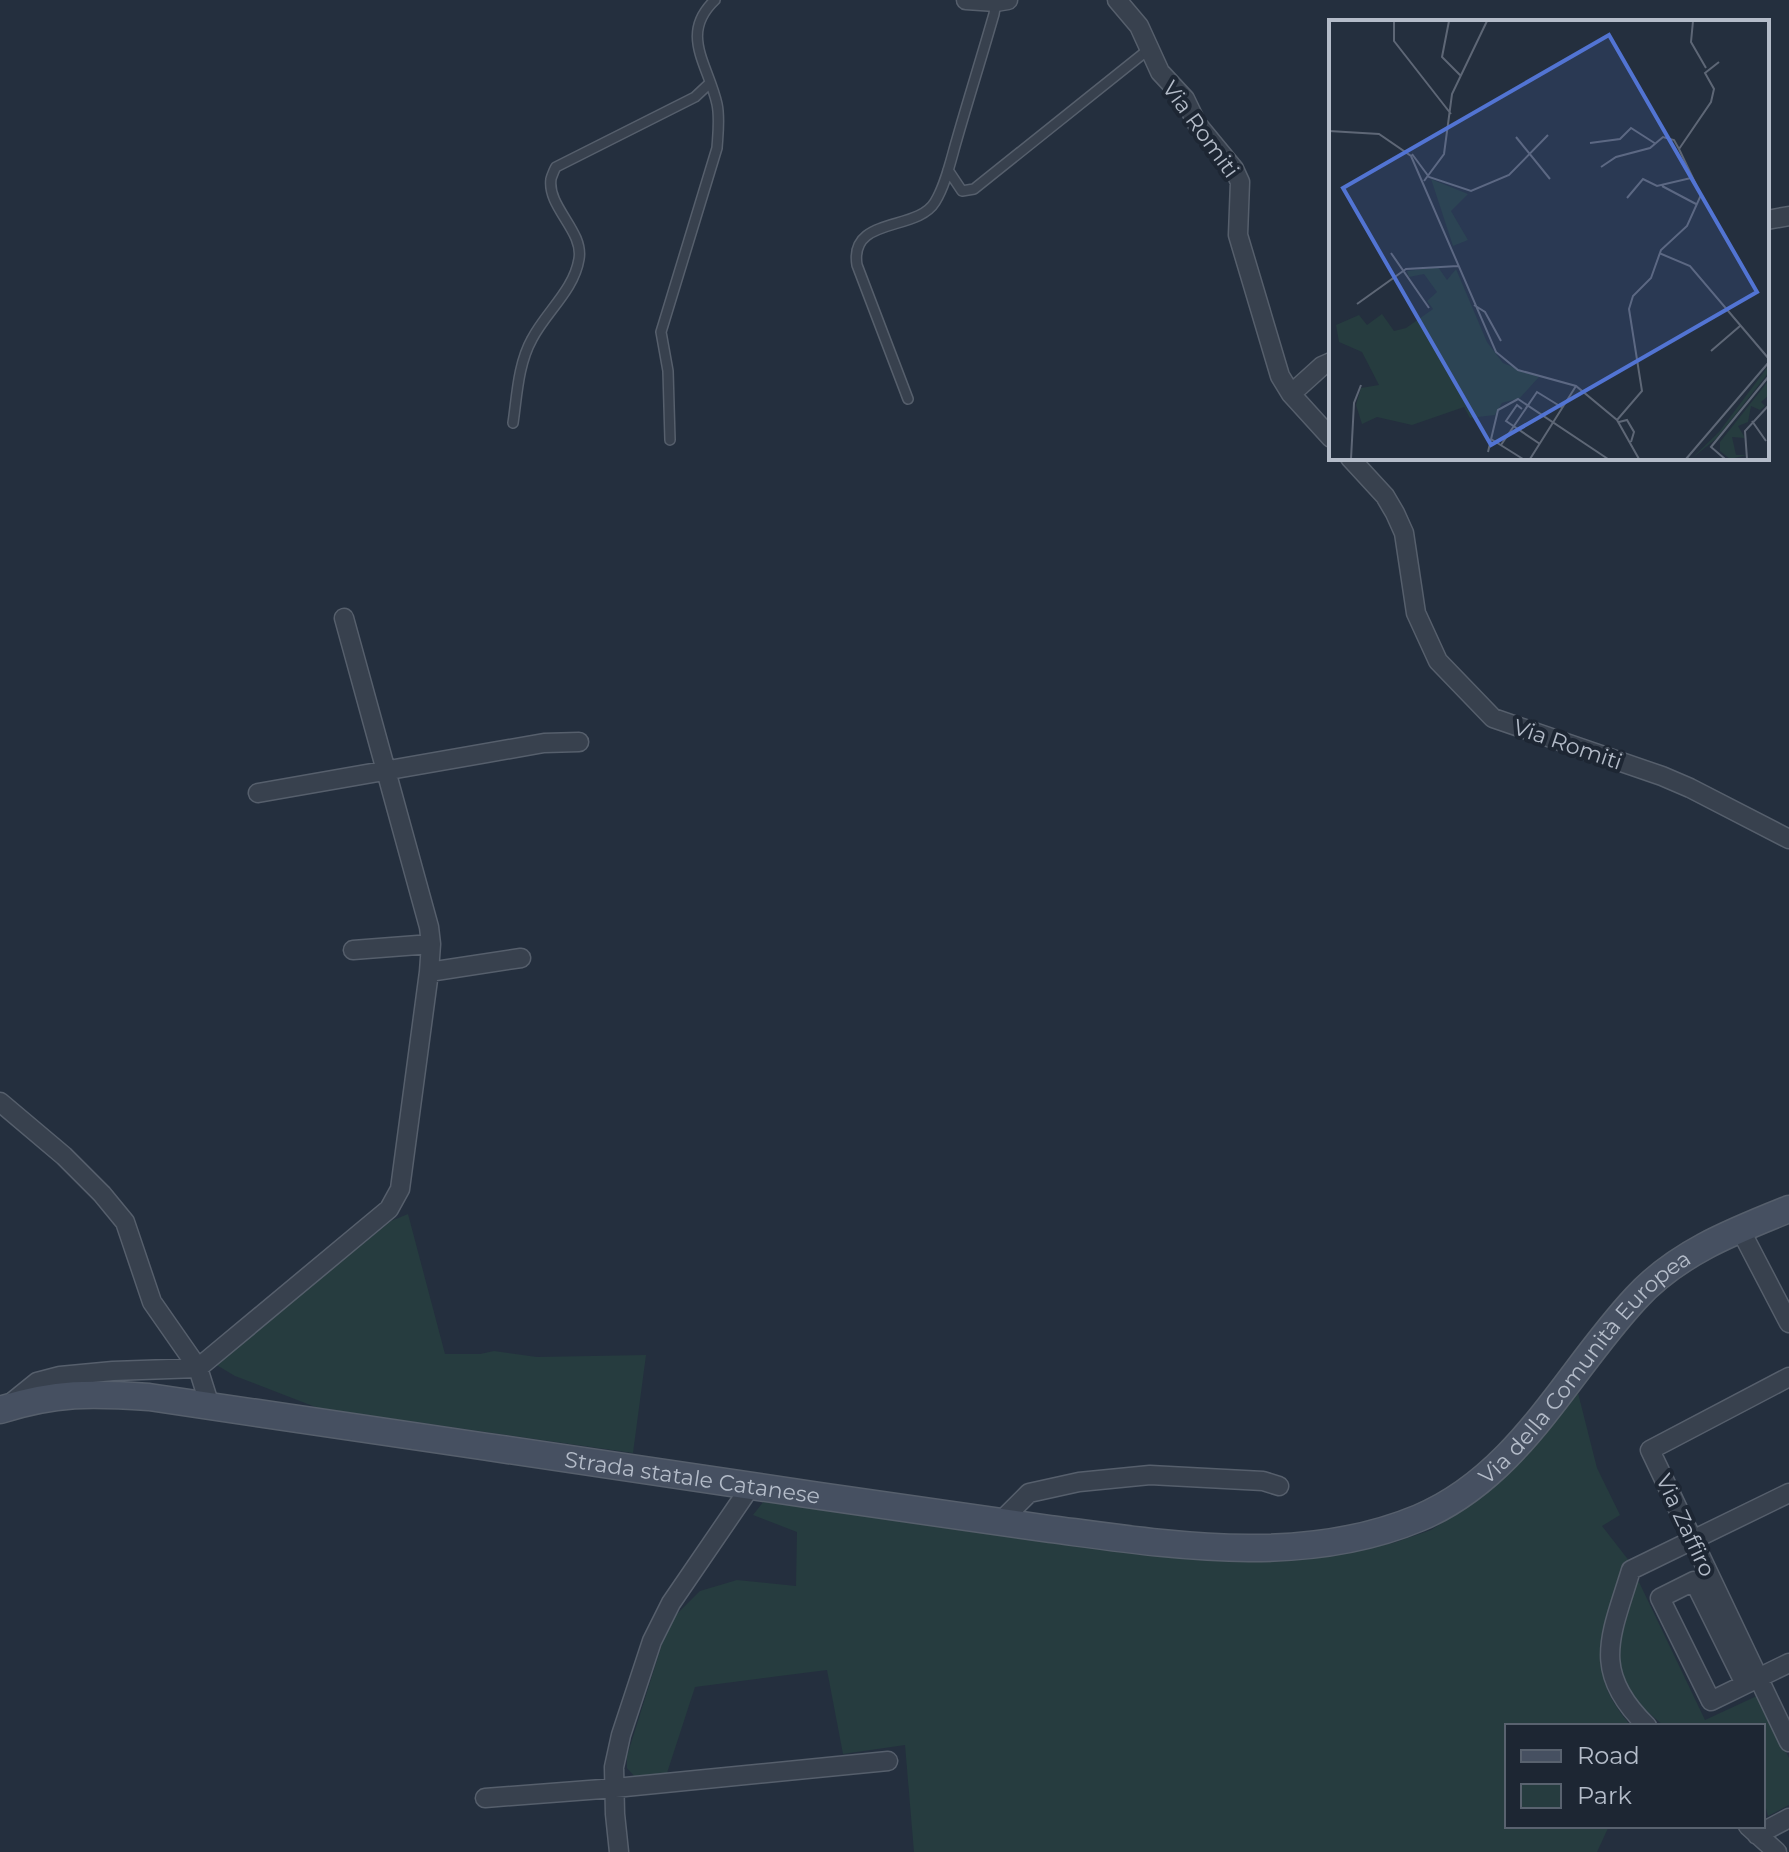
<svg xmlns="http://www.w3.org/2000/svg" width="1789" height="1852" viewBox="0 0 1789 1852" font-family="Montserrat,sans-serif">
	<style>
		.green { fill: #263c3f }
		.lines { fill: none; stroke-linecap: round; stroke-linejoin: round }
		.lane-casing { stroke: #565f6c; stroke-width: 12 }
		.street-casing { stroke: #565f6c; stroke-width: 21 }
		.secondary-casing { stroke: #565f6c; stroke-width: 29 }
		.lane { stroke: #38414e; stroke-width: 9 }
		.street { stroke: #38414e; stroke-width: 18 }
		.secondary { stroke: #465061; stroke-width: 26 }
		.labels { text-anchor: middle; stroke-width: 8; stroke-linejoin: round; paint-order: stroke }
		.street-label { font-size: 22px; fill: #b4bcc9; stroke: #1d2633 }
		.inset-road { fill: none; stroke: #5e6776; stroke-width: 2 }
		.view { fill: #5274d3; fill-opacity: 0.15; stroke: #5274d3; stroke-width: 4 }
		.inset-edge { fill: none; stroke: #b4bcc9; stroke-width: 4 }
	</style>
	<rect width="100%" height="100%" fill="#242f3e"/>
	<path class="green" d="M408,1214L445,1354H480L494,1351L537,1357L646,1355L633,1453L318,1408L235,1376L215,1364L391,1221Z
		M1578,1393L1597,1468L1620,1515L1602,1526L1630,1562C1619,1598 1593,1653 1607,1689C1612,1702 1622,1715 1631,1726H1507V1826H1609L1597,1852H914L905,1745L843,1754L827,1670L695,1687L667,1773L635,1777L627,1768V1756L662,1644L675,1616L700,1591L737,1580L796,1586L797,1532L753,1515L764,1501L1132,1550L1239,1561H1283L1325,1557L1393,1543L1431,1530L1473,1503L1512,1470Z
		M1639,1582L1705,1720L1759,1695L1789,1758V1805L1768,1816L1763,1797V1726H1664L1641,1706L1624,1685L1615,1645L1632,1586Z"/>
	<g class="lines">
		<g class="lane-casing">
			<path id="lane" d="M948,170L962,191L974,189L1149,49
				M908,399L857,265C849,216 917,232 935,202C946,184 951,159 957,139C969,97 982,56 994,14L996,2
				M513,423C517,396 518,364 532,339C546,312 574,290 579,259C584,231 547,207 551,179C551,178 555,168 556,167L695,97L710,83
				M670,440L668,371L661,332L717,148C718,133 720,118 717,104C708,64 679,34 715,0"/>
		</g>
		<g class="street-casing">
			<path id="street" d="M966,0L996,2L1008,0
				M1117,0L1139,26L1160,72L1185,99L1197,124L1234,169L1240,182L1238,235L1280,376L1291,394L1331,438
				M1767,220L1789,216
				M1291,394L1322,366L1331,362
				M1350,458L1385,496L1395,513L1404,533L1416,613L1438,661L1493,718L1662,776L1690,788L1789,839
				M258,793L544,743L579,742
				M353,950L431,944
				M429,972L521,958
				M0,1102L64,1156L102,1194L125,1222L152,1302L198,1368L210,1406
				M1740,1229L1789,1323
				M1789,1377L1650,1450L1789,1742
				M11,1403L37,1382L60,1376L113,1371L198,1368L389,1209L400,1189L429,972L431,944L429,927L344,618
				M1000,1522L1029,1493L1079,1482L1150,1475L1263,1481L1279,1486
				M1745,1684L1694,1581L1660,1598L1711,1701L1789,1663
				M1647,1726C1590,1671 1611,1636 1631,1570L1789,1493
				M485,1798L615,1788L888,1761
				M1748,1826L1777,1852
				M1757,1835L1789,1818
				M619,1852L615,1814L614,1767L621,1735L652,1641L671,1603L751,1486"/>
		</g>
		<g class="secondary-casing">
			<g id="secondary">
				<path id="s1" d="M0,1410C56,1392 92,1393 149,1397C373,1429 596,1464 820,1496C896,1507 973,1518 1050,1529C1172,1545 1302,1567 1419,1518C1519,1476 1566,1373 1636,1298C1677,1253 1734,1231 1789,1209"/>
			</g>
		</g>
		<use href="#lane" class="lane"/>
		<use href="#street" class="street"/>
		<use href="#secondary" class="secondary"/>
	</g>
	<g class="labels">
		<g class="street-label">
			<text transform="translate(1201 129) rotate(54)" y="8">Via Romiti</text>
			<text transform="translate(1568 744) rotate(19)" y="8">Via Romiti</text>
			<text dy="8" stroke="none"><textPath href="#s1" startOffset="1662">Via della Comunità Europea</textPath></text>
			<text dy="8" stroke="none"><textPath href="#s1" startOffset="700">Strada statale Catanese</textPath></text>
			<text transform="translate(1686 1525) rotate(65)" y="8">Via Zaffiro</text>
		</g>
	</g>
	<g transform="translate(1329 20)">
		<rect width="440" height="440" fill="#242f3e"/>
		<path d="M102,159L139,174L122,191L139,220L124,226ZM109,247L118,260L127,249L158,322L174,343L210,357L191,378L173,383L166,395L141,398L135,387L83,405L48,397L33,404L27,385L32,368L50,365L33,332L10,322L7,305L30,295L38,305L53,294L65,311L77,308L104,289L98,281L108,272L95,254L80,257L78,251ZM440,345V352L388,418L362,439L390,412ZM440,360V375L432,382L436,386L431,390L422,386L419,402L409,406L416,418L403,417L407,435H418L401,439L391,431V422Z" fill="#263c3f"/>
		<path class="inset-road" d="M65,1V21L122,94M120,1L113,37L132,56M364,1L362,22L377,48M0,111L50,114L82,136L167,332L189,350L247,366L288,400L310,439M187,117L221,159M261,123L291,119L302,108L327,124M83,134L100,157L142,171L180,155L219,115M272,147L287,137L321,128L334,117L345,120L350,129M95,161L115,134L123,74L158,1M333,166L367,184M298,178L314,159L328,166L362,158M62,233L100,288M330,233L361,246L440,339M28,284L77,249L129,246M145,285L156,292L172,321M382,331L411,306M193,389L188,385L177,401L211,424M288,400L313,371L300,289L304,276L322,258L332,230L358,206L372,175L350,129L382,82L385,69L376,53L390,42M423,401L437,421M290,402L298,400L305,412L302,422M162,419L194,439M172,425L208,372L234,388M159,432L169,390L189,379L279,439M22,439L25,383L32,365M201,439L247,366M357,439L440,342M396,439L382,427L440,356M418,439L416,411L440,385"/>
		<path class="view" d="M280,15L428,272L162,425L14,168Z"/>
		<rect width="440" height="440" class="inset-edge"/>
	</g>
	<rect x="1505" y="1724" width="260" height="104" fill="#1d2633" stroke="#59626f" stroke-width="2"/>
	<rect x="1521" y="1750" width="40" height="12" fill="#465061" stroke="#59626f" stroke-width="2"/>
	<text x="1577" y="1764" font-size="24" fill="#b4bcc9">Road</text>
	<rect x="1521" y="1784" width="40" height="24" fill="#263c3f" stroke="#59626f" stroke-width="2"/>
	<text x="1577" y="1804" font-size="24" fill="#b4bcc9">Park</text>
</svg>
